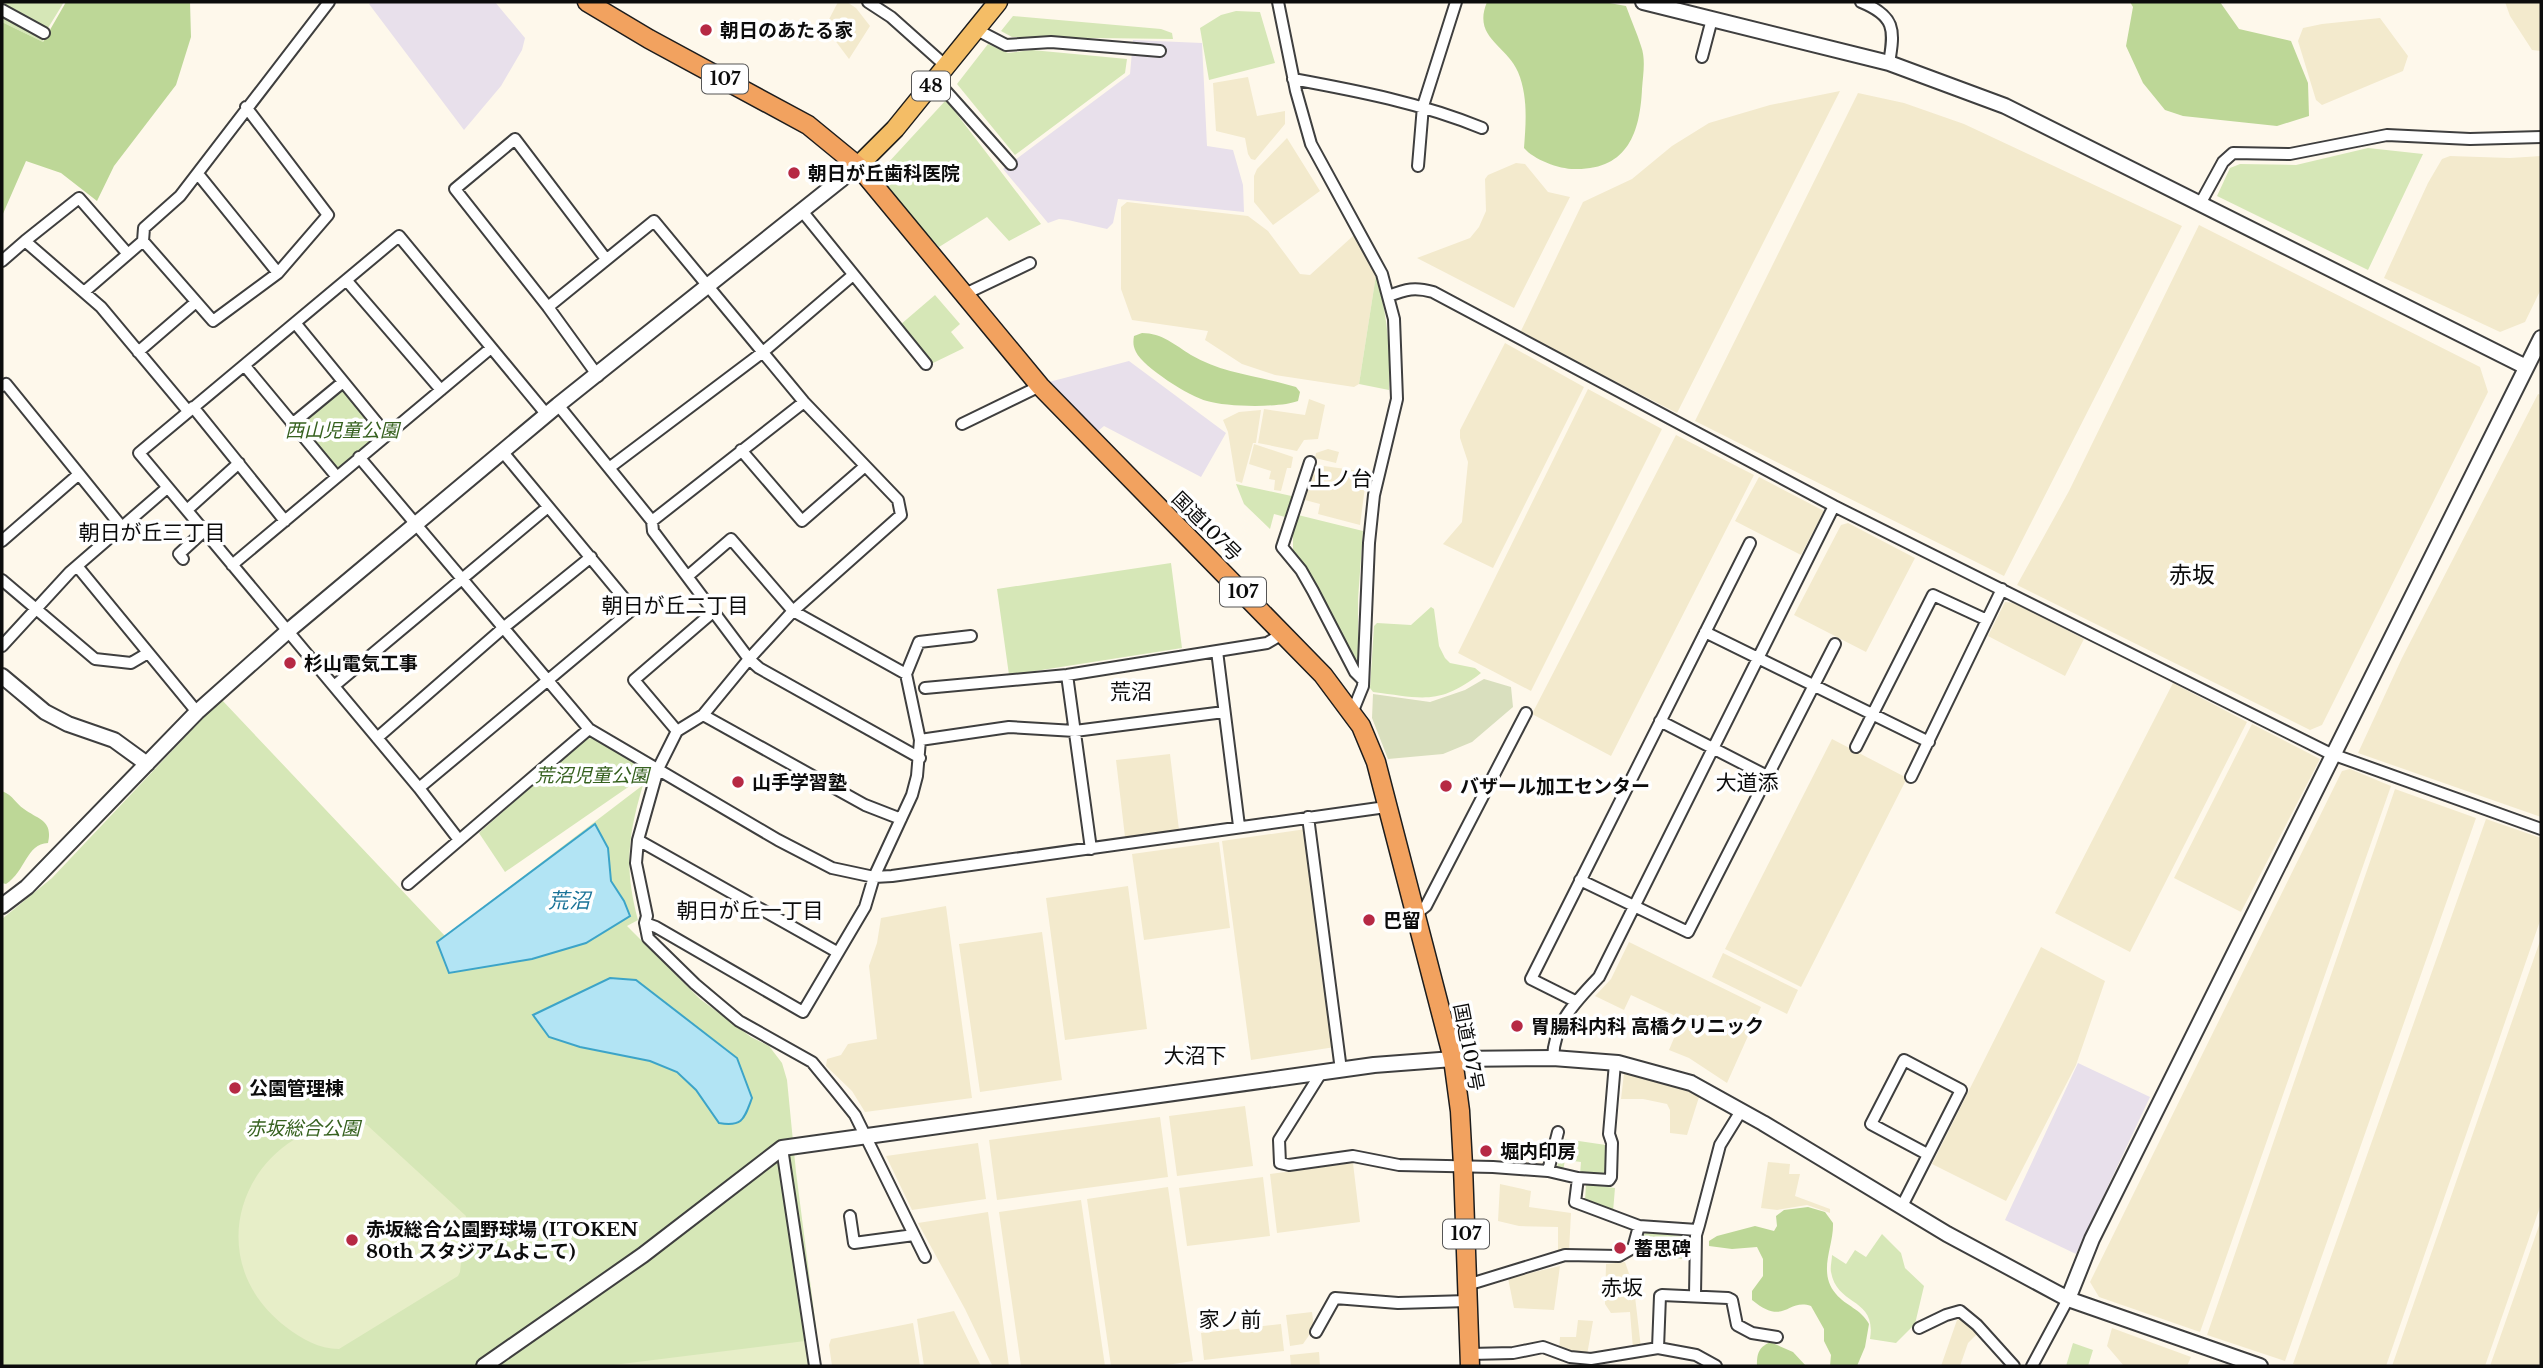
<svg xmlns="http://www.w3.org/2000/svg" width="2543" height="1368" viewBox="0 0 2543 1368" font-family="'Libre Baskerville','Noto Sans JP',serif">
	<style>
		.industrial { fill: #e8e0eb }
		.farmland { fill: #f3eacd }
		.green { fill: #d6e7b7 }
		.forest { fill: #bdd797 }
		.cemetery { fill: #d9dfbe }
		.pitch { fill: #e7eec8 }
		.water { fill: #b2e4f4; stroke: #3ca4c8; stroke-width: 2 }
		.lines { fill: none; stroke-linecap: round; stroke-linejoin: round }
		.minor-casing { stroke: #3f3f3f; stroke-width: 14 }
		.tertiary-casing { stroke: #3f3f3f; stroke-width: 18 }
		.primary-casing { stroke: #1d1d1d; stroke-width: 21 }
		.trunk-casing { stroke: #1d1d1d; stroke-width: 21 }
		.minor { stroke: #fff; stroke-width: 10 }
		.tertiary { stroke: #fff; stroke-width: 14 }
		.primary { stroke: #f4bd66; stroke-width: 18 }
		.trunk { stroke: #f2a25f; stroke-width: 18 }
		.poi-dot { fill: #b62944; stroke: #fff; stroke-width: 2.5 }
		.labels { text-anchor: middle; stroke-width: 7; stroke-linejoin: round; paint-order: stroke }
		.shield { fill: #fff; stroke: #555; stroke-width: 2 }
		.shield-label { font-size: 18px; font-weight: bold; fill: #0c0c0c }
		.poi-label { font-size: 19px; font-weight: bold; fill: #0c0c0c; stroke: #fff; text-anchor: start }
		.park-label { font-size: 19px; font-style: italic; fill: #36611f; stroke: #fff }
		.street-label { font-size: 19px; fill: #0c0c0c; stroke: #fff }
		.neighbourhood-label { font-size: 21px; fill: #0c0c0c; stroke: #fff }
		.water-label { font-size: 21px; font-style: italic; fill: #1a7398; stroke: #fff }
		.quarter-label { font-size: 23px; fill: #0c0c0c; stroke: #fff }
	</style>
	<rect width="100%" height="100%" fill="#fef8eb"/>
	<path class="industrial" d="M372,2H495L525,38L522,50L501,86L464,130L369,4Z
		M1133,40L1202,43L1207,146L1233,150L1243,185L1244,212L1118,199L1113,223L1107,229L1068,220L1059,219L1048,223L1003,169L1130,74Z
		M1129,361L1226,433L1201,477L1104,426L1098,431L1049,382Z
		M2078,1063L2150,1097L2076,1254L2005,1220Z"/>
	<path class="farmland" d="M838,2H847L856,8L870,26L849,59L825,27Z
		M2505,2H2541V51L2532,50L2510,16Z
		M2380,18L2408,56L2403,71L2322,105L2316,100L2298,41L2303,28L2322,24Z
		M1248,77L1257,116L1285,111V124L1255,160L1251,159L1248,154L1245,138L1216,131L1213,83Z
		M1840,91L1677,413L1520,333L1583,202L1632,179L1672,146L1709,123L1770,105Z
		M1858,93L1904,103L1964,124L2182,226L2004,576L1695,421Z
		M1287,138L1320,191L1273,225L1254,202V176L1257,169Z
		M2450,156L2510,158L2541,156V289L2525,322L2500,332L2384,278L2428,183L2442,159Z
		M1516,163L1525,164L1548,192L1570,197L1514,308L1417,258L1470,238L1479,227L1486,211L1485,179L1488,175Z
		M1127,202L1248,216L1268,231L1300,274L1310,275L1353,236L1356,235L1376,275L1359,384L1354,387L1275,375L1242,364L1205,340L1208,331L1132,320L1121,289V207Z
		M2199,225L2480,367L2488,392L2322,725L2310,730L2017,585L2069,491Z
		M1505,343L1584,387L1493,568L1443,544L1462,522L1468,462L1460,438V430Z
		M1588,389L1662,429L1531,691L1458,653Z
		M2538,394L2541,395V817L2358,753L2402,658Z
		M1309,399L1325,405L1318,439L1304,440L1297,451L1258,443L1264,409L1305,415Z
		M1261,410L1256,443H1253L1242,483L1236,481L1228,432L1223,420L1239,412Z
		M1676,435L1754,475L1611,756L1532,714Z
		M1254,444L1293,457L1291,468H1287L1281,491L1274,490L1275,480L1269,479L1271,471L1249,464Z
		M1328,449L1339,452L1336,463L1315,458L1316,453Z
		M1324,466L1367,472L1360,525L1318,514L1320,504L1301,499L1309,473L1319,476Z
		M1759,477L1824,511L1801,555L1735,521Z
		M1848,523L1915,558L1866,652L1794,615L1841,525Z
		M2005,602L2015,603L2084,639L2065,676L1988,636Z
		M2173,683L2247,722L2130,952L2055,913Z
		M2252,724L2320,759L2241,912L2174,878Z
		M1832,739L1907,778L1801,987L1725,949Z
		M1170,754L1179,830L1125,837L1116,760Z
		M2350,769L2391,786L2200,1332L2099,1297L2090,1282L2342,771Z
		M2395,789L2476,818L2285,1361L2207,1335Z
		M2486,819L2541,838V918L2386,1366H2299L2293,1364Z
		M1306,829L1335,1047L1251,1060L1222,841Z
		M1219,842L1230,928L1144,940L1132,854Z
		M1128,886L1147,1029L1065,1040L1046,898Z
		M946,906L972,1098L865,1112L852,1091L826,1066L827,1059L841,1055L848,1044L877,1039L869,966L877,943L881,918Z
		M1042,932L1062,1080L980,1092L959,944Z
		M2541,938V1204L2485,1366H2392Z
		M1629,942L1761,1007L1727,1083L1689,1058L1669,1050L1682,1019L1631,995L1624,1010L1595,996L1611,979Z
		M2041,947L2105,981L2076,1065L2006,1201L1932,1164Z
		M1723,953L1798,990L1787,1014L1712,977Z
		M1624,1073L1669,1081L1700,1094L1687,1135L1670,1133V1110L1667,1104L1643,1099H1621Z
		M1245,1106L1253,1166L1177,1176L1169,1116Z
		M1160,1117L1168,1177L997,1200L989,1140Z
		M978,1143L986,1199L912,1210L886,1156Z
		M1768,1162L1790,1164L1789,1174H1800L1795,1196L1830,1209V1213L1807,1205L1777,1210L1761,1208Z
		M1353,1163L1360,1222L1277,1233L1270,1174Z
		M1263,1177L1270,1236L1187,1246L1179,1188Z
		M1500,1184L1531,1191L1529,1207L1571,1213L1569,1251L1558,1250V1227L1519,1226L1498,1221Z
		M1168,1187L1193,1361L1160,1366H1111L1087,1199Z
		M1081,1200L1105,1366H1021L999,1212Z
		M988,1212L1009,1366H993L991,1363L965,1309L918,1223Z
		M2541,1220V1366H2490Z
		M1625,1262L1634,1288L1641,1348L1633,1349L1630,1312L1611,1313L1605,1304L1606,1264Z
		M1560,1266L1554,1310L1514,1308L1508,1278Z
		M954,1311L981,1366H924L917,1319Z
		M1312,1312L1314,1328L1303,1344L1290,1346L1286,1315Z
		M1960,1319L1965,1320L1977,1334L1968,1343L1960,1366H1941L1957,1320Z
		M1578,1320L1593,1321L1587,1355L1559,1350L1560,1337H1576Z
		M913,1323L920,1366H832L829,1345L831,1339Z
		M1281,1324L1284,1351L1204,1360L1201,1333Z
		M2112,1328L2191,1357L2187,1366H2124L2107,1346Z
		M1319,1352L1320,1366H1291L1290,1355Z"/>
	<path class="green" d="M2,2H64L45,33L43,42L2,22Z
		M1236,11L1260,12L1275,63L1209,80L1200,28L1221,15Z
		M1013,16L1161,29L1172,33L1173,39L1012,37L1001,31Z
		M988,44L1008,53L1032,50L1127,59L1125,73L1015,155L957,84Z
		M946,100L1041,224L1009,241L987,217L939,247L888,191L886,177L887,164Z
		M2368,148L2423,154L2368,270L2217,196L2230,168L2240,164L2296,165Z
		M1376,275C1387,313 1391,350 1389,390L1359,384Z
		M935,295L960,324L951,332L964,348L931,364L900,325Z
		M340,388L346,389L380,431V437L341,468L335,467L301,426V420Z
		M1236,484L1296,497L1289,518L1274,514L1270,529L1244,504Z
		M1298,515L1363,531L1358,599V670L1328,614L1320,590L1293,551V531Z
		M1171,563L1182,648L1009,675L997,589Z
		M1431,607L1434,609L1439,646L1445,658L1450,663L1475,668L1481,673C1439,706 1422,698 1373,692L1370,688L1374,626L1377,623L1411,625Z
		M221,699L445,936L643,785C628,835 624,868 638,920L627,926L700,999L751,1037L769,1046L782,1063L787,1080L796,1172L821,1366H2V919L52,878Z
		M592,738L650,772L505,872L479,833L585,739Z
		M1565,1139L1606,1145L1605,1174H1580L1581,1162L1565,1160L1563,1171L1556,1170Z
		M1586,1184L1615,1188L1613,1212L1585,1200Z
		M1652,1231L1691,1238L1690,1260L1637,1253L1642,1235Z
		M1882,1234L1901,1253L1905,1268L1924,1286L1915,1324L1896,1343L1870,1339C1877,1297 1837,1307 1831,1272C1830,1267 1832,1260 1832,1255L1846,1264L1855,1250L1866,1257Z
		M2073,1343L2093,1350L2088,1366H2066Z"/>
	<path class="forest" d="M66,2H190L191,37L176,85L114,166L97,201L61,173L26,161L2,216V22L43,42Z
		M1487,2H1604L1626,6C1631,20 1637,33 1641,46C1646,59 1643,75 1642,89C1640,132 1628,169 1577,169C1561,170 1534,160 1524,148C1526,122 1528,96 1518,72C1507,45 1472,38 1487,2Z
		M2130,2H2220L2239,29L2291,41L2308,83L2309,116L2277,126L2183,116L2165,110L2143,83L2126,46L2133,7Z
		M1142,333C1162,333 1175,345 1191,355C1223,374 1261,376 1296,387L1300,392L1298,401C1280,408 1226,407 1207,401C1190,397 1143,367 1136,352C1133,346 1133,342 1134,336Z
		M2,791C14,796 15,803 24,809C39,820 53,820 48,843C26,844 26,871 6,884L2,883Z
		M1808,1207L1825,1212L1833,1223C1834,1247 1817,1272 1836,1294C1846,1306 1861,1309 1869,1324L1865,1347L1857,1366H1830L1831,1355L1824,1341V1329L1811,1306C1787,1298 1785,1327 1752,1300V1291L1763,1276V1259L1757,1247L1732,1249L1709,1246V1241L1717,1236L1755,1226L1774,1231L1777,1226L1776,1216L1784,1210Z
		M1770,1342L1793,1352L1806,1366H1757C1757,1354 1758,1348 1770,1342Z"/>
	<path class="cemetery" d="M1484,679L1511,687L1513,707L1472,742L1443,754L1388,759L1372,718L1373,694L1430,702L1465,690Z"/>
	<path class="pitch" d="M354,1121L367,1125L466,1216L460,1272L458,1276L339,1349C319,1349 302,1339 286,1327C195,1258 244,1128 354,1121Z
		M805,1341L809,1366H605Z"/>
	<path class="water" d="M595,824L608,848L611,881L624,901L630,916L586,943L532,959L449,973L437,942Z
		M610,978L636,980L737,1058L752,1098C744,1119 743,1127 719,1123L696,1090L677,1072L650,1061L580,1047L549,1037L533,1015Z"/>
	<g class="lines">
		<g class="minor-casing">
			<path id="minor" d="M868,2L891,17L947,67
				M1278,2L1296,91L1311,144L1382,274L1394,319L1397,399L1374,495L1369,543L1363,686L1352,713
				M1861,2C1895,16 1895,29 1889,63
				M2,10L44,33
				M977,30L1006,45L1051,42L1160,51
				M1702,57L1712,19
				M1293,79C1358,91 1421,103 1482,128
				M936,80L1011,164
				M1418,166L1423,106L1456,2
				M198,174L278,273
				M2200,204L2223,162L2233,153L2290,154L2387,135L2470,139L2541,137
				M802,211L926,364
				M25,241L79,198L128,254
				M143,241L213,321L278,273L328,215L246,107
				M2,261L25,241L101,307L188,411
				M347,281L441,390
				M84,292L143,241L144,228L180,196L329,2
				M965,294L1030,263
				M1389,296C1406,289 1415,287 1433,292L1834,506L2329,753L2541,829
				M548,307L654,221L804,402L898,500L901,515L793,611L749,659L703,715L677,731L658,769L638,840L636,863L647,916L645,923L648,938L695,984L739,1021L812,1062L835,1090L855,1115L925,1257
				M296,324L386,434
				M138,352L196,302
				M245,366L337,477
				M598,376L548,307L455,189L515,139L606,259
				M2,386L6,384L79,474
				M558,405L652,521L653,531L749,659L759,668L920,758
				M193,407L285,521
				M292,424L343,382
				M962,424L1040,386
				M741,450L802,521L864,467
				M359,457L589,729L778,840L832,868L874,877L892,876L1386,807
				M1310,462L1282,547L1301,570L1313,591L1355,672L1363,680
				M609,468L763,352L853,275
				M187,510L239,463
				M652,521L804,402
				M2,541L79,474L121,526
				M183,559L179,554L204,531
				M232,565L491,348
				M77,566L197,712
				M688,576L731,539L793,611L906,674
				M2,580L95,659L131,663L148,653
				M1705,632L1929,742
				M2,646L70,572L167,488
				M1217,651L1267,643L1284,633
				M1067,675L1091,849
				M334,686L548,507
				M925,688L1067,675L1217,651L1239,826
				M703,715L865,805L901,819
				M1660,721L1767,776
				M677,731L634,680L713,612
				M377,738L502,629L591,557
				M920,740L1009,727L1075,731L1224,712
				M1856,747L1933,595L1987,620
				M1911,777L2002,589
				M419,788L633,609L502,451
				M1308,817L1341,1070
				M459,840L419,788L139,453L399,236L547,415
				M638,840L837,952
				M1580,880L1688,932L1835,644
				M408,884L589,729
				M1417,913L1426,906L1526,713
				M645,923L656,927L803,1012L865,907L874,877L912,795L917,776L920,740L906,674L919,642L971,636
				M1575,1001L1531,979L1750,543
				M1553,1058C1554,1023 1576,1001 1599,977L1834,506
				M1321,1073L1279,1140L1280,1163L1289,1165L1353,1156L1399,1165L1493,1167L1548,1171L1578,1178L1575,1202L1639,1226L1697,1230
				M782,1148L815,1366
				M1548,1171L1558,1132
				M1578,1178L1609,1180L1611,1177L1612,1143L1609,1134L1615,1063
				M1902,1206L1961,1090L1904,1060L1871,1124L1927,1154
				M850,1216L854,1243L914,1235
				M1467,1285L1565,1255L1619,1256L1633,1248L1639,1226
				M1695,1295L1696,1235L1699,1225L1720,1145L1741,1111
				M1919,1328L1946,1315L1960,1311L1977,1325L2014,1366
				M1316,1332L1335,1298L1398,1303L1468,1301
				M1658,1348L1660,1296L1662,1295L1728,1298L1732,1300L1737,1325L1752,1333L1777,1337
				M1470,1354L1513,1353L1543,1347L1570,1357L1591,1359L1658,1348L1696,1355L1716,1366
				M2032,1366L2068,1299"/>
		</g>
		<g class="tertiary-casing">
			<path id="tertiary" d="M1643,2L1889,63L2005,106L2526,367
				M2,676L45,712L68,724L114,740L147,764
				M2,906L27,887L197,712L288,631L558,405L858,166
				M2068,1299L2092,1239L2541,338
				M484,1366L643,1255L782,1148L1374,1065L1453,1059L1553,1058L1618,1063L1691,1083L1763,1123L1947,1234L2068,1299L2260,1366"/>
		</g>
		<g class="primary-casing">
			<path id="primary" d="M858,166L895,129L998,2"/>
		</g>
		<g class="trunk-casing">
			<path id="trunk" d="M587,2L649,39L808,125L858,166L1040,386L1323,675L1361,726L1376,762L1453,1059L1460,1111L1463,1166L1470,1366"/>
		</g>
		<use href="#minor" class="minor"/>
		<use href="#tertiary" class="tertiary"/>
		<use href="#primary" class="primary"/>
		<use href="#trunk" class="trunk"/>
	</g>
	<g class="poi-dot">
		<circle cx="706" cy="30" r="7"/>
		<circle cx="794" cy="173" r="7"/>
		<circle cx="290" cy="663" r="7"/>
		<circle cx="738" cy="782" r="7"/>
		<circle cx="1446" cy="786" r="7"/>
		<circle cx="1369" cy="920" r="7"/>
		<circle cx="1517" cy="1026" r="7"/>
		<circle cx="235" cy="1088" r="7"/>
		<circle cx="1486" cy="1151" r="7"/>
		<circle cx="352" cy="1240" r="7"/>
		<circle cx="1620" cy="1248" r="7"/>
	</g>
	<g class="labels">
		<g class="shield">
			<rect x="702" y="64.5" width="46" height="29" rx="5"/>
			<rect x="912" y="71.5" width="38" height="29" rx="5"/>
			<rect x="1220" y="577.5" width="46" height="29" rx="5"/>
			<rect x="1443" y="1219.5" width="46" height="29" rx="5"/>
		</g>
		<g class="shield-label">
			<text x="725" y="85">107</text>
			<text x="931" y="92">48</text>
			<text x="1243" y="598">107</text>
			<text x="1466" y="1240">107</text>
		</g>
		<g class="poi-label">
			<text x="720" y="37">朝日のあたる家</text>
			<text x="808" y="180">朝日が丘歯科医院</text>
			<text x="304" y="670">杉山電気工事</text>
			<text x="752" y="789">山手学習塾</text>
			<text x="1460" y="793">バザール加工センター</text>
			<text x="1383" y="927">巴留</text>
			<text x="1531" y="1033">胃腸科内科 高橋クリニック</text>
			<text x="249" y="1095">公園管理棟</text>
			<text x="1500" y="1158">堀内印房</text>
			<text x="366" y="1236">赤坂総合公園野球場 (ITOKEN<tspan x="366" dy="22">80th スタジアムよこて)</tspan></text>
			<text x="1634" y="1255">蓄思碑</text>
		</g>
		<g class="park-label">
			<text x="342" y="437">西山児童公園</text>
			<text x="592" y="782">荒沼児童公園</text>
			<text x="303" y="1135">赤坂総合公園</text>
		</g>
		<g class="street-label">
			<text transform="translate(1207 526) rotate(45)" y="7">国道107号</text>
			<text transform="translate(1469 1047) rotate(79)" y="7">国道107号</text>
		</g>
		<g class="neighbourhood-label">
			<text x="1341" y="486">上ノ台</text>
			<text x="152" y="540">朝日が丘三丁目</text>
			<text x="675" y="613">朝日が丘二丁目</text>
			<text x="1131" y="699">荒沼</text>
			<text x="1747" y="790">大道添</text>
			<text x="750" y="918">朝日が丘一丁目</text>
			<text x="1195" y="1063">大沼下</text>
			<text x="1622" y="1295">赤坂</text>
			<text x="1230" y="1327">家ノ前</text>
		</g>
		<g class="water-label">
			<text x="569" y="908">荒沼</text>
		</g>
		<g class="quarter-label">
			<text x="2192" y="583">赤坂</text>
		</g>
	</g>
	<rect width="2543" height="1368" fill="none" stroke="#0c0c0c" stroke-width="7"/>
</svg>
